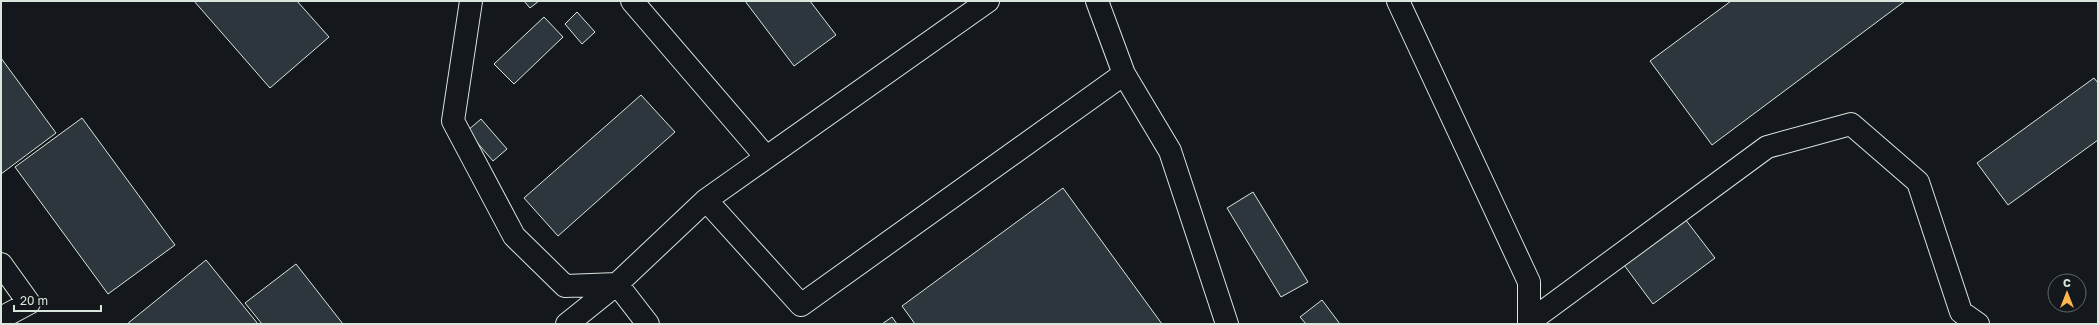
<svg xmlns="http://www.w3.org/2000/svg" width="2099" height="325" viewBox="0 0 2099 325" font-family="'Golos Text',sans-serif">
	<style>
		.building { fill: #2c363c; stroke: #d8e6dc }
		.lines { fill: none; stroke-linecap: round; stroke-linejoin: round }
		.minor-casing { stroke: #d8e6dc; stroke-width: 24 }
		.minor { stroke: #14181c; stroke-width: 22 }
	</style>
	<rect width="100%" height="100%" fill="#14181c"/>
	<path class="building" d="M194,1H297L329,37L270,88Z
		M524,1H539L530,8Z
		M745,1H810L836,35L794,66Z
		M1731,1H1905L1712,145L1650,61Z
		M577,12L595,32L582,44L565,24Z
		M544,17L563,37L514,84L494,64Z
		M1,58L56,133L1,174Z
		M2094,78L2098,83V140L2008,205L1977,163Z
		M641,95L675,132L558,236L524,198Z
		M82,118L175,245L108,294L15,167Z
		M481,119L507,149L493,161L467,131Z
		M1063,188L1162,324H915L902,306Z
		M1253,192L1308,282L1281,297L1227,208Z
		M1685,219L1715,258L1653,304L1624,265Z
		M206,260L258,324H127Z
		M296,264L343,324H262L245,303Z
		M1322,300L1340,324H1306L1300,317Z
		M892,317L897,324H882Z"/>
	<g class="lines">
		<g class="minor-casing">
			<path id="minor" d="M471,1L453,121L514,236L565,286L617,284L648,324
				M632,1L766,157
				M1398,1L1529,282V324
				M1124,74L1170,151L1227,324
				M706,200L801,305L1124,74L1097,1
				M1,264L29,303L1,318
				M1529,322L1767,147L1851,124L1918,182L1961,312L1978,324
				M567,324L617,284L706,200L988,1"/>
		</g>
		<use href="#minor" class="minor"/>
	</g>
	<rect width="2099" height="325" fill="none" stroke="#d8e6dc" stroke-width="4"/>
	<g transform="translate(2067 293)"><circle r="19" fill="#14181c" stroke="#626a69"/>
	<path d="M0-3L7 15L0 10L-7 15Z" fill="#ffb74d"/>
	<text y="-6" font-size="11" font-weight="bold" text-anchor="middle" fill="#d8e6dc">С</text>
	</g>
	<path d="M14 305v6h87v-6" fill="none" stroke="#d8e6dc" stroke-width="2"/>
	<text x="20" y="305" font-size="12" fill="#d8e6dc" stroke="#14181c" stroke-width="3" paint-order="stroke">20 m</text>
</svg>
